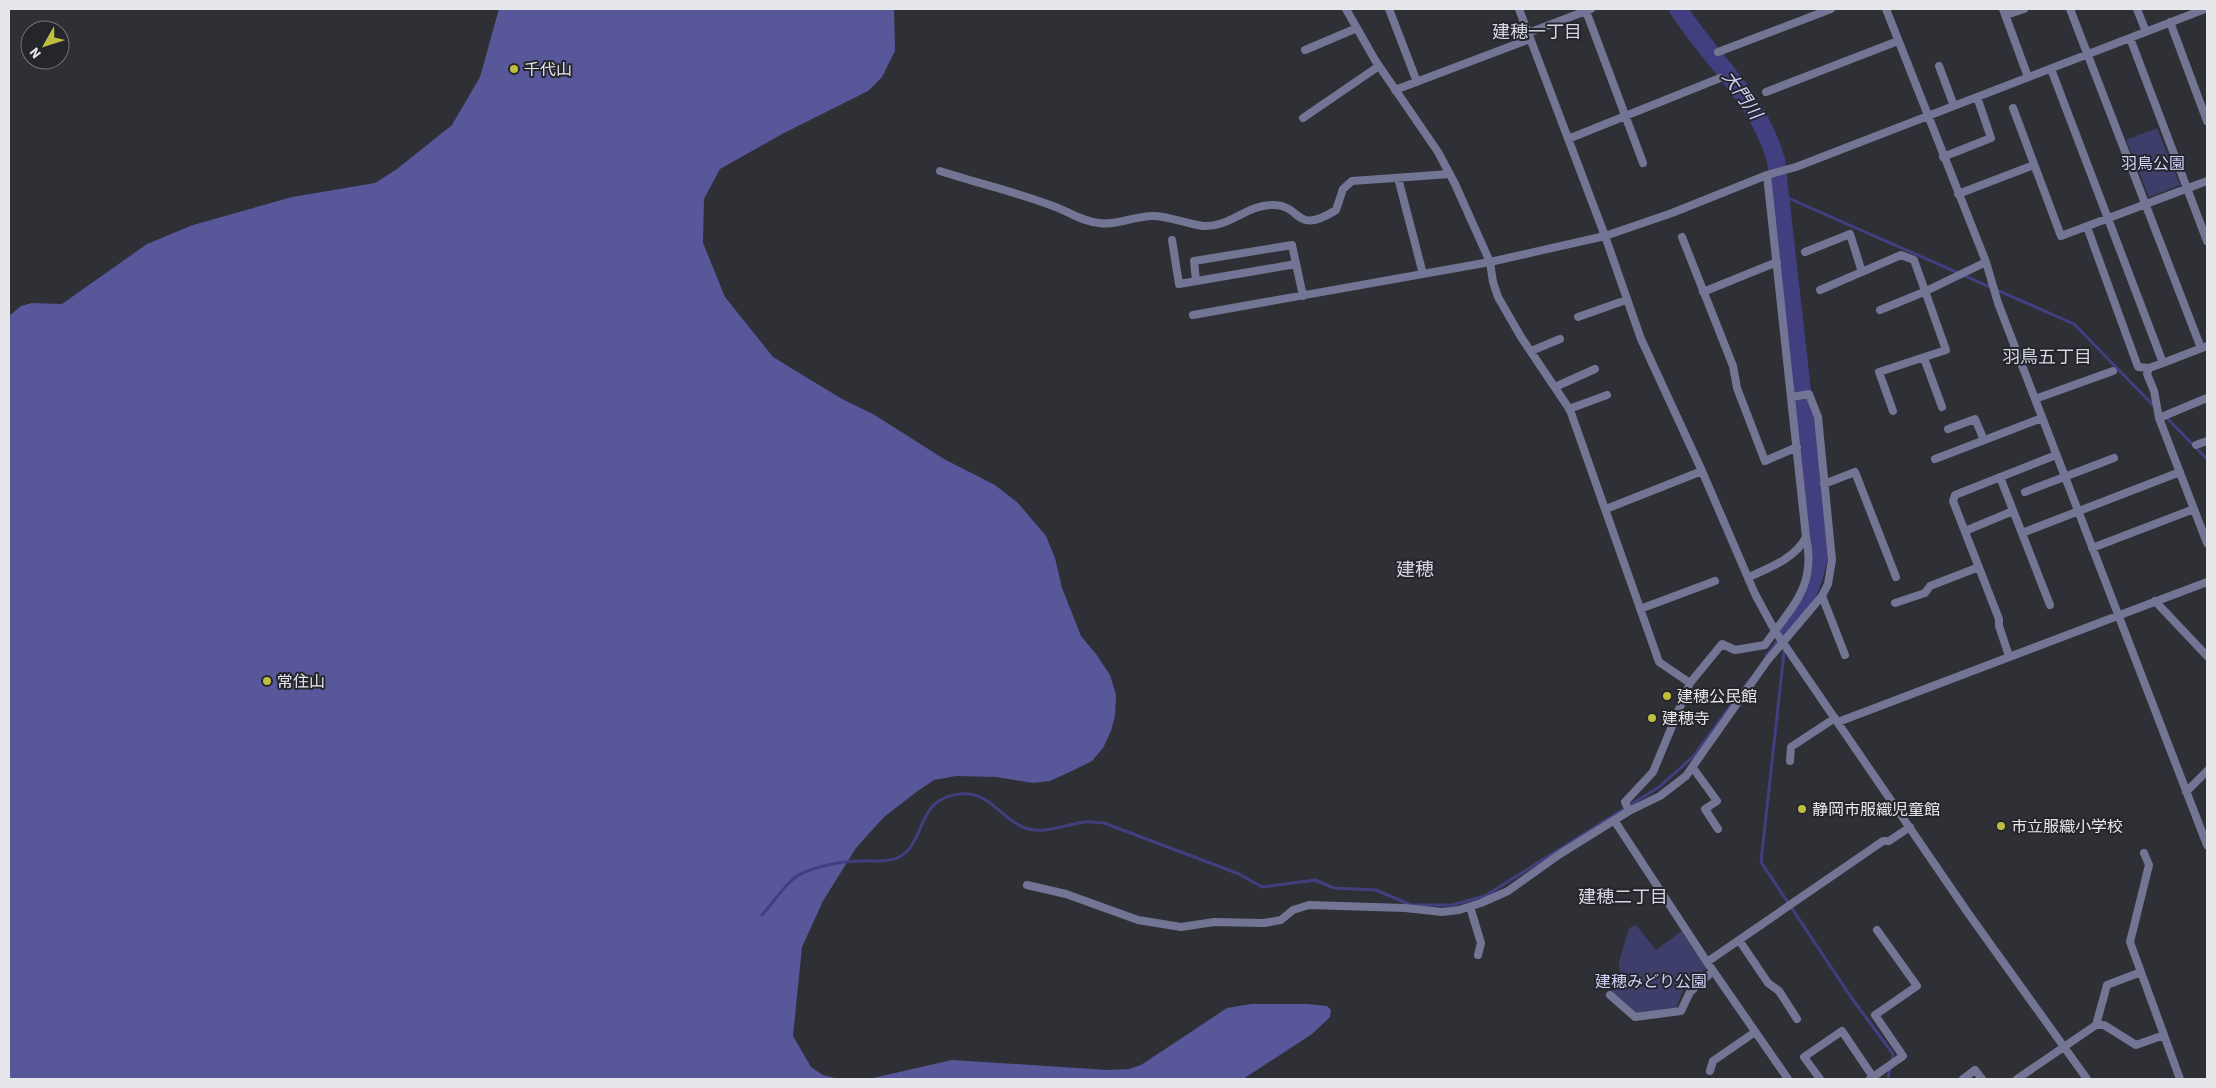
<svg xmlns="http://www.w3.org/2000/svg" width="2216" height="1088" viewBox="0 0 2216 1088" font-family="'Source Sans 3','Noto Sans JP',sans-serif">
	<style>
		.green { fill: #3e3e6b }
		.forest { fill: #57579a }
		.lines { fill: none; stroke-linecap: round; stroke-linejoin: round }
		.stream { stroke: #423f80; stroke-width: 3 }
		.river { stroke: #423f80; stroke-width: 18 }
		.minor { stroke: #737594; stroke-width: 8 }
		.poi-dot { fill: #c0be41; stroke: #25252c; stroke-width: 2 }
		.labels { text-anchor: middle; stroke-width: 4; stroke-linejoin: round; paint-order: stroke }
		.poi-label { font-size: 16px; fill: #e6e7eb; stroke: #25252c; text-anchor: start }
		.park-label { font-size: 16px; fill: #ced1f8; stroke: #25252c }
		.neighbourhood-label { font-size: 18px; fill: #d5d6df; stroke: #25252c }
		.water-label { font-size: 18px; font-style: italic; fill: #d0d2fa; stroke: #25252c }
		.quarter-label { font-size: 19px; fill: #d5d6df; stroke: #25252c }
	</style>
	<rect width="100%" height="100%" fill="#2f2f36"/>
	<path class="green" d="M2157,128L2180,185L2149,197L2126,140Z
		M1636,925L1656,950L1682,931L1707,968L1684,987L1676,1009L1635,1014L1611,993L1620,980L1619,962L1629,928Z"/>
	<path class="forest" d="M499,9H894L895,51L882,77L868,91L784,133L720,169L704,199L703,243L725,297L773,357L842,399L873,414L944,459L995,485L1018,503L1046,536L1055,558L1062,588L1081,636L1096,654L1110,675L1116,695L1115,716L1111,731L1103,748L1092,761L1074,770L1050,781L1033,783L996,777L956,776L934,780L915,793L884,817L856,848L823,901L802,947L793,1036L811,1067L823,1075L839,1079L873,1078L952,1060L1108,1070L1129,1069L1141,1065L1227,1008L1251,1004H1307L1327,1006L1331,1010L1330,1017L1312,1034L1243,1079H9V316L21,306L32,303L62,304L147,244L193,225L292,197L375,183L397,169L452,125L480,77Z"/>
	<g class="lines">
		<path class="stream" d="M1779,194L2074,324L2154,406
			M2166,417L2207,459
			M1784,652L1761,862L1851,997L1893,1054L1892,1061
			M1766,656L1787,629
			M762,915C772,904 781,890 792,880C804,868 842,861 860,861C872,860 886,863 897,858C927,845 914,798 960,794C990,791 1001,819 1025,828C1044,835 1066,824 1085,822C1091,821 1098,823 1104,823L1239,874L1262,887L1315,880L1334,888L1376,890L1411,905H1452L1485,896L1659,787L1693,757L1751,678
			M1888,1079L1890,1068"/>
		<path class="river" d="M1678,9C1712,61 1758,98 1776,160L1820,551C1813,586 1807,599 1787,629"/>
		<path class="minor" d="M1346,9L1375,60L1438,152L1455,184L1490,262L1493,282L1498,297L1521,337L1570,410L1659,662L1690,683L1653,772L1625,802L1629,811
			M1389,9L1417,82
			M1519,9L1605,236L1641,339L1702,471L1755,594L1775,631L1968,913L2087,1079
			M1886,9L1986,262L1998,303L2207,845
			M2003,9L2028,77
			M2070,9L2201,348
			M2137,9L2146,32
			M1586,11L1643,163
			M2006,15L2024,9
			M2170,22L2207,121
			M1528,33L1591,9
			M2130,38L2207,241
			M1305,50L1357,28
			M1718,52L1831,9
			M1939,66L1954,106
			M2051,69L2163,363L2207,346
			M1395,90L1530,39
			M1766,92L1898,41
			M2013,108L2061,236L2207,181
			M1303,118L1379,66
			M1568,139L1720,78
			M1943,157L1991,138L1977,97
			M940,171C977,183 1016,192 1053,206C1070,212 1080,221 1099,223C1118,226 1136,215 1155,216C1171,217 1187,224 1203,226C1230,228 1248,203 1275,205C1302,206 1295,236 1336,210L1343,189L1352,181L1450,174
			M1398,178L1423,274
			M1958,194L2034,165
			M2087,227L2138,367L2149,368
			M1682,237L1733,366L1737,388L1765,461L1797,447
			M1172,240L1179,284L1296,264
			M1805,252L1850,234L1862,272
			M1196,281L1194,261L1292,245L1303,296
			M1820,290L1901,255L1914,260L1946,350L1879,372L1893,411
			M1703,292L1777,262
			M1880,310L1924,292L1986,262
			M1193,315L1490,262L1605,236L1672,213L1767,175L1796,167L2205,9
			M1578,317L1626,300
			M1531,351L1560,339
			M1924,358L1942,407
			M2163,363L2149,368L2147,374L2154,391L2159,418L2207,543
			M1555,387L1595,369
			M2035,399L2113,371
			M1569,409L1607,395
			M2159,418L2207,398
			M1948,429L1975,419L1984,440
			M2196,445L2207,441
			M1935,459L2042,418
			M2000,477L2050,605
			M1824,484L1855,472L1896,577
			M2025,492L2114,458
			M1606,509L1702,471
			M1965,531L2013,511
			M2022,533L2180,472
			M2092,548L2194,509
			M1749,577C1769,568 1796,558 1806,537L1767,175
			M1822,596L1845,655
			M2155,601L2207,656
			M1895,603L1925,593L1930,586L1979,567
			M1640,609L1715,581
			M2009,656L1999,626V619L1953,501L1955,495L2056,455
			M1690,683L1722,644L1735,650L1765,645C1791,607 1817,587 1806,537
			M1838,722L2207,582
			M1790,761L1791,747L1835,718
			M1693,768L1717,801L1705,809L1718,829
			M2186,792L2207,771
			M1614,820L1707,962L1788,1079
			M2144,853L2149,865L2130,942L2180,1079
			M1027,885L1066,894L1138,920L1181,927L1214,922L1264,923L1281,920L1293,910L1309,905L1405,908L1442,912L1459,910L1481,903L1508,891L1560,854L1629,811L1660,796L1686,776L1767,661L1822,596L1828,584L1832,560L1818,417L1809,394L1792,397
			M1470,907L1481,943L1478,955
			M1739,940L1768,983L1779,991L1797,1019
			M1707,962L1883,841H1889L1910,827
			M1610,995L1635,1017L1681,1011L1690,992L1713,971
			M2096,1025H2104L2136,1045L2164,1035
			M1710,1071L1713,1061L1755,1032
			M1820,1079L1804,1057L1842,1031L1873,1077
			M1870,1079L1903,1056L1875,1015L1917,986L1877,930
			M1963,1079L1975,1070L1982,1079
			M2017,1079L2096,1025L2107,985L2141,972"/>
	</g>
	<g class="poi-dot">
		<circle cx="514" cy="69" r="5"/>
		<circle cx="267" cy="681" r="5"/>
		<circle cx="1667" cy="696" r="5"/>
		<circle cx="1652" cy="718" r="5"/>
		<circle cx="1802" cy="809" r="5"/>
		<circle cx="2001" cy="826" r="5"/>
	</g>
	<g class="labels">
		<g class="poi-label">
			<text x="524" y="75">千代山</text>
			<text x="277" y="687">常住山</text>
			<text x="1677" y="702">建穂公民館</text>
			<text x="1662" y="724">建穂寺</text>
			<text x="1812" y="815">静岡市服織児童館</text>
			<text x="2011" y="832">市立服織小学校</text>
		</g>
		<g class="park-label">
			<text x="2153" y="169">羽鳥公園</text>
			<text x="1651" y="987">建穂みどり公園</text>
		</g>
		<g class="neighbourhood-label">
			<text x="1537" y="38">建穂一丁目</text>
			<text x="2047" y="363">羽鳥五丁目</text>
			<text x="1623" y="903">建穂二丁目</text>
		</g>
		<g class="water-label">
			<text transform="translate(1742 95) rotate(55)" y="6">大門川</text>
		</g>
		<g class="quarter-label">
			<text x="1415" y="576">建穂</text>
		</g>
	</g>
	<rect width="2216" height="1088" fill="none" stroke="#e6e7eb" stroke-width="20"/>
	<g transform="translate(45 45) rotate(231)"><circle r="24" fill="#25252c" stroke="#727378"/>
	<path d="M0-4L9 19L0 12L-9 19Z" fill="#c0be41"/>
	<text y="-8" font-size="14" font-weight="bold" text-anchor="middle" fill="#e6e7eb">N</text>
	</g>
</svg>
